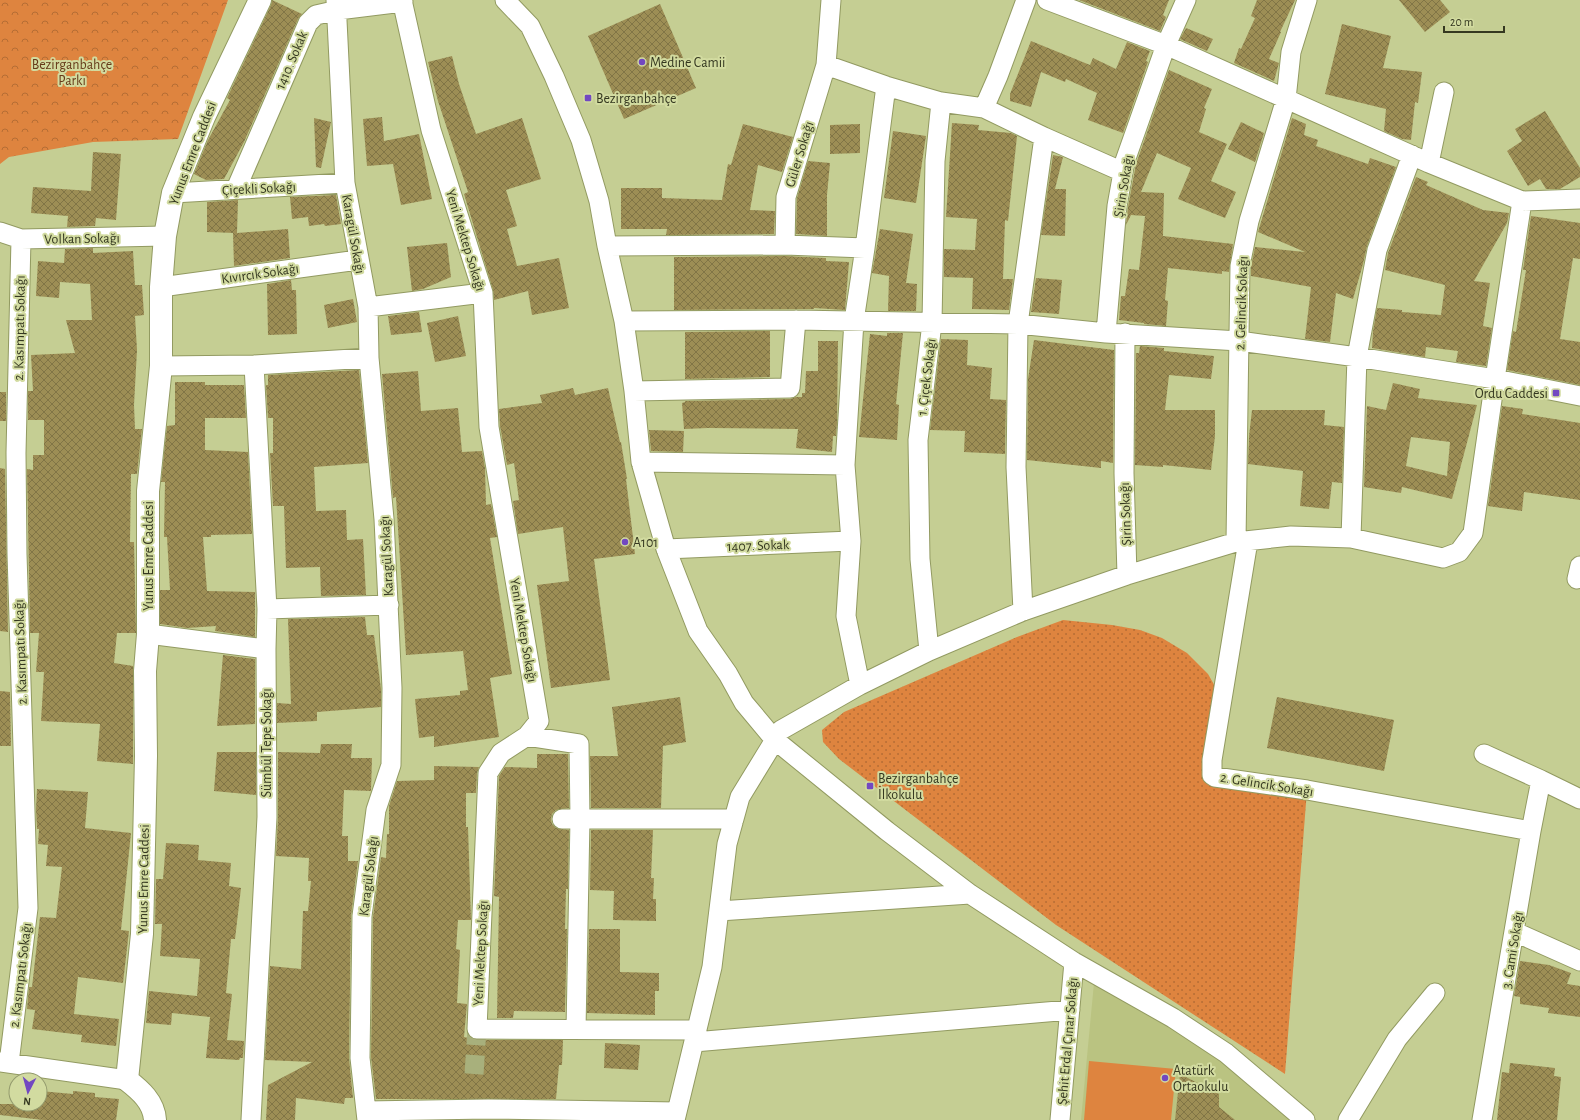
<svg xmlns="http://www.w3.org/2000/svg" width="1580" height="1120" viewBox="0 0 1580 1120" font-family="'Alegreya Sans',sans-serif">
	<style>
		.built { fill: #bac381 }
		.grass { fill: url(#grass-dots) }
		.forest { fill: url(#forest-crowns) }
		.garden { fill: #de843f }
		.building { fill: url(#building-cross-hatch); fill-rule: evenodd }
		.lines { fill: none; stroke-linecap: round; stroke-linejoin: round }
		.street-tunnel { stroke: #a8b07c; stroke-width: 19; stroke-dasharray: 19 10; stroke-linecap: butt }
		.street-casing { stroke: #929a61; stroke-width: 21 }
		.secondary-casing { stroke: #929a61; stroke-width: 24 }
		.street { stroke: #fff; stroke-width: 19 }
		.secondary { stroke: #fff; stroke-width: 22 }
		.poi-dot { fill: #7248c1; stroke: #d2dba0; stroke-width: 1.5 }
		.labels { text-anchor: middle; stroke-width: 4; stroke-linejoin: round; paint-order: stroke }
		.street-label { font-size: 14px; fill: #353820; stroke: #d2dba0 }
		.poi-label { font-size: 14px; fill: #353820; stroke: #d2dba0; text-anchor: start }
		.park-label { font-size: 14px; fill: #663a19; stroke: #d2dba0 }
	</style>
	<defs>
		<pattern id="grass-dots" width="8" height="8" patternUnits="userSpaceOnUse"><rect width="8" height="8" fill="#de843f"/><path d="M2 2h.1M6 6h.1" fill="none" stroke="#b56d34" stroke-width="1.8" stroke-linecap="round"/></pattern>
		<pattern id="forest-crowns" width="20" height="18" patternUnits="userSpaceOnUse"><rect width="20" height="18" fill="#de843f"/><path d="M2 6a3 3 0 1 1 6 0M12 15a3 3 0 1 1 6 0" fill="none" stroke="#b56d34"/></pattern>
		<pattern id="building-cross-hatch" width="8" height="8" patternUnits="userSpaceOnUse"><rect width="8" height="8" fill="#9d8e55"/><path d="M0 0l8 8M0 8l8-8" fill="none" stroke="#817546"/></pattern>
	</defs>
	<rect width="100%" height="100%" fill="#c5ce93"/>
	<path class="built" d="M1094,983L1196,1036L1295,1120H1081Z"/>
	<path class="grass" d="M1063,620L1112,625L1140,630L1162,638L1187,653L1208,674L1216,688L1211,769L1307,790L1285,1074L1056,925L839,759L823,742L822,730L844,712L1017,637Z"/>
	<path class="forest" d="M0,0H228L178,139L93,142L9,157L0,164Z"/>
	<path class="garden" d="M1089,1061L1176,1069L1171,1120H1084Z"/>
	<path class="building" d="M272,0L302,14L298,19L244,142L224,179L206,180L194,174L208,140L230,100L227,98L271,5Z
		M1079,0H1169L1163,15L1166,17L1160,31Z
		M1257,0H1295L1280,32H1281L1269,59L1279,63L1274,81L1234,63L1239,48L1241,49L1255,18L1251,16Z
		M1399,0H1440L1450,12L1425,32Z
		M660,4L696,88L624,119L588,36Z
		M1342,24L1391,36L1383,68L1422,72L1418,103L1415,102L1411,140L1402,139L1384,131L1386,109L1325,94Z
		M1186,28L1213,39L1207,51L1180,39Z
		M1031,41L1090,65L1093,58L1116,69L1127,42L1150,51L1146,61L1148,62L1123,133L1088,120L1097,93L1066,79L1065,82L1041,72L1031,107L1010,101V94Z
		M452,56L459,84L476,134L522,118L541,179L506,190L517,226L507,229L517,266L559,258L569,308L532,315L528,291L494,300L493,290L464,194L468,192L438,101L428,62Z
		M1169,70L1212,89L1204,108L1206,109L1199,132L1227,144L1211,181L1236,192L1225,218L1178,199L1191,168L1157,153L1141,192L1164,193L1163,236L1233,244L1229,272L1222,271V274L1168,268L1165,300L1168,301L1166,326L1144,324V323L1119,320L1121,296H1125L1129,269L1139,270L1145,216L1131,215L1126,225L1128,207L1136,164Z
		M1545,111L1580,168V177L1560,189H1546L1540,179L1528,186L1507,151L1522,141L1515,129Z
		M382,117L384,141L419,134L432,199L401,205L393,164L367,166L363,119Z
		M314,118L331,122L321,168L316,167Z
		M1292,118L1306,124L1304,135L1318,140L1316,146L1368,164L1370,158L1396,167L1367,246L1363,264L1353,299L1336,293L1330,342L1305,339L1311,287L1251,276V267L1255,247L1305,252L1258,232Z
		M1241,122L1264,133L1255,162L1228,149Z
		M952,123L979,125L978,130L1011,133L1017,136L1008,221L1005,220L1003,279H1013L1009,310L972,309L973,278L944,277V249L975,250L977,219L946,217Z
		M743,124L793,137L782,172L758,165L750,210L775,211L774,234L666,235L667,229H621V188H662V198L722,200L728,164L731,165Z
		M860,124V153L830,154V125Z
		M893,131L926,136L916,203L884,198Z
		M93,152L121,154L116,220L96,218L95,226L67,227L68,216L31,213L33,187L91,191Z
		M1053,155L1063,157L1055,189H1066L1065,236L1041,235Z
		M808,161L830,163L827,195V236L796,234L797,198Z
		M1416,177L1428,182L1426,185L1483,210L1509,213L1507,223L1474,281L1490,283L1483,326L1492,328L1486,366L1456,362L1458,351L1426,347L1425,357L1372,348L1373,331L1377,308L1402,310V312L1441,315L1445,285L1385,270L1388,253Z
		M336,195L341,224L325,226L324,224L309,226L308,217L292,219L290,197Z
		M238,200L237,233L288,229L290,258L234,266L233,233H235L207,232V202Z
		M1531,216L1580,223V259L1573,258L1560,339L1580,342V385L1507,370L1513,331L1516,332L1526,270H1523Z
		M880,229L913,234L906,283L917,284L916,311H888L889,276L872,273Z
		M447,243L451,277L423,289L412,291L407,247Z
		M93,248V253L133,251L135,285H142L144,315L135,316L137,350L134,405L135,429H142L137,474H131L130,542H134L136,633H117L114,663L133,666V764L97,761L100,724L41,721L44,672H36L39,633H30L27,469L33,470V455H44V420H28V391H33L31,355L75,353L66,320H92L90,284L60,282L59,298L36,296L38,261L64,263L65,249Z
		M785,256L826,258V261L849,262L845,310L814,308V309L674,310V257Z
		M1036,278L1062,280L1059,314L1031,312Z
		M291,280L292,290H296L297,334L268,335L267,284Z
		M353,299L357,322L328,328L324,305Z
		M419,312L422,332L391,335L388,316Z
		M458,316L466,356L435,362L427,323Z
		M770,331V377L685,379V332Z
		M887,333H903L896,404L899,405L897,440L859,437L870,334L887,336Z
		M941,339L968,340L967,365L992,368L990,399L1006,400L1005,454L964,452L965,431L930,430Z
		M1034,340L1114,350L1113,463L1101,461V468L1027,460L1028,379Z
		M818,341H838L837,423L836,436H833L832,452L796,448L798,429L708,428L684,429L682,403L685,402V401L790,399L796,397H802V393H805L806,371H818Z
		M1140,346L1164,348V351L1214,356L1211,379L1169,375L1165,410H1215V436L1211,470L1163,465V467L1135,465L1136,353H1139Z
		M359,370L368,463L314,467L316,511L346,510L347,540L363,539L366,595L321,596L320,567L286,568L284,506H273L270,453H273V418H268L266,385H268V375Z
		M418,371L421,411L458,408L462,452L482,451L485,468L486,505L491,504L497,537L490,538L512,674L490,678L499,737L434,747V736L419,738L415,699L460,695V691L468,690L463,651L406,655L396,497L393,498L382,374Z
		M175,382H205V385H244L246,418H205V450L248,452L252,534L211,535V537H203L207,591L255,592V637L215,631L216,626L187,628L160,624V590H170L167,537H164L165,482H161L167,426L175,425Z
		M1393,383L1420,389L1418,398L1477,405L1452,499L1402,487L1401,493L1364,487L1367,406L1386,410ZM1411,437L1450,442L1447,476L1406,466Z
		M573,388L575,395L608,388L620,442H621L627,479H626L635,554L594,559L610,680L551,688L537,585L569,581L563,527L518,534L513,501L519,500L514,463L507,465L500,426L499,409L542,403L540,395Z
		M0,392H6V421H0Z
		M1502,406L1523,409L1522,414L1580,423V500L1524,492L1522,511L1488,506Z
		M1252,410H1325L1324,425L1344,427L1342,483L1332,482L1329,509L1300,506L1303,471L1248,464L1249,436Z
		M649,430L684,431L683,452L651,451Z
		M0,468L5,469L8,632L0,631Z
		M365,617L367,635H374L381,689V707L317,712V721L277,723V703L291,704L288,619Z
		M223,655L255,659V724L217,726Z
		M0,691L10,692L11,746H0Z
		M680,697L686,742L663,746L661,808H591L590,756H618L612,707Z
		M1277,697L1394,720L1384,771L1267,748Z
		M321,744H352L351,758H372L371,791L344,790L342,836H348V861H358L351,916L349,1058L353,1098H345L344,1104L296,1098L295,1120H266L268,1085L312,1062L265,1060L270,966L301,969L303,911H308L311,881H308L309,858L276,856L278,817V752L320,753Z
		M217,752H256V795L214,791Z
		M537,754H568L569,808L556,810L552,814L551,819L552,824L556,828L569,830L568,889H566L565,929H567L565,1012L514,1011L513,1018H497L499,897L494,896L499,776L505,767L537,768Z
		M434,766L479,767L477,773L476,793H466V827H468L471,920H458L456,949L460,950L457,1003L467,1004L464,1037L477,1040H563L562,1065H559L556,1099H376L371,1057L373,917L381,857L386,858L387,834H389V806L397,781L434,780Z
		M37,789L88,792L85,828L131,833L121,930L129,931L123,983L78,977L74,1014L119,1019L116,1046L81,1042L82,1035L32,1029L35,1010L27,1009L29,987H32L40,917L56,918L62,867L46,866L48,845L38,844L39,829H37L36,809Z
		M591,830H653L651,878H654L653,899H656V921L613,920L614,891L590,890Z
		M166,843L199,845L198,860L231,863L229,886L241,888L235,939H231L226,993L232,994L227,1040L244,1041L243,1058H240L239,1060L206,1058L210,1017L172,1013L171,1025L146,1023L149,991L197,996L200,959L160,956L162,924H155L156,879H163Z
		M589,929H620V972L659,973V991H655V1015L587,1013Z
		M1520,961L1549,965L1571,973L1567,984L1580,986V1017L1548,1013L1549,1008L1520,1004V997L1514,996Z
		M605,1043L640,1045L638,1070L604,1068Z
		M1510,1063L1555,1068L1554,1076L1561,1077L1557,1120H1497L1502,1072L1509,1073Z
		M1180,1074L1219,1094V1107L1235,1120H1175Z
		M40,1091L73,1094V1091L95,1093V1097L119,1099L116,1120H43L0,1115V1104H40Z"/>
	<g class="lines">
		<path class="street-tunnel" d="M474,1074L477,1029"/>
		<g class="street-casing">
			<path id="street" d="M336,0L345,183L368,307L369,358L384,519L392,688L391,765L376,810L362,916L360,1058L367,1120
				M402,0L431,130L483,293L489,427L539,721L527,736L501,753L488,773L477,1029L697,1030
				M505,0L530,26L554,76L581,140L599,201L607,246L624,321L634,391L641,462L666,549L698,631L728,674L744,703L775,740L887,831L970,894L1074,962L1173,1018L1226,1053L1305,1120
				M1047,0L1166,45L1429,163L1522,201L1580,199
				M826,65L886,86L941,102L984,108L998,76L1026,0
				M984,108L1044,137L1123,172
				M1429,163L1444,92
				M236,189L308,23L316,15L338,10L403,2
				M173,193L345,183
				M0,232L21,239L165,236
				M785,245L786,197L826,65L831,0
				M607,246L785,245L865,248
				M161,287L358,260
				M368,307L483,293
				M624,321L796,320L1018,324L1106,333L1239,341L1357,357L1495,379L1580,396
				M1106,333L1117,206L1125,161L1166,45L1186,0
				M1125,333L1124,473L1127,575
				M161,366L254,365L369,358
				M634,391L790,388L796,320
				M641,462L845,465
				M1351,538L1357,357L1377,250L1412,155
				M1248,541L1212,760V775L1215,777L1307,790L1531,831
				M1236,542L1240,266L1249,221L1286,99L1291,52L1307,0
				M666,549L851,541
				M1577,579L1580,566
				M267,609L389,605
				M1023,611L1016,467L1018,324L1044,137
				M148,634L266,649
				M929,651L920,559L918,440L932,323L935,161L941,102
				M860,685L846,616L851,541L845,465L854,321L865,248L886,86
				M527,736L579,744L580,819L576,1030
				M1484,754L1541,780L1580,799
				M562,819H734
				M719,911L970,894
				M1515,932L1580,961
				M694,1042L1070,1010
				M0,1062L127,1080
				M9,1063L28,908L17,554L16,453L21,239
				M366,1111L488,1109L677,1112
				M251,1120L267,817L266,649L267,609L254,365
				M675,1120L712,967L727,844L740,797L781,730L860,685L929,651L1023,611L1127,575L1236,542L1291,536L1351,538L1443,558L1459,552L1473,533L1495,379L1522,201
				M1060,1120L1074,962
				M1348,1120L1397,1039L1435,993
				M1482,1120L1531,831L1541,780"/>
		</g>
		<g class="secondary-casing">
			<path id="secondary" d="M155,1120C154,1102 140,1090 127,1080L142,934L146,756L145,671L148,634V491L161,366V287L165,236L173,193L204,117L260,0"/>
		</g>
		<use href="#street" class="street"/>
		<use href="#secondary" class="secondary"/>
	</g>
	<g class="poi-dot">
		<circle cx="642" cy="62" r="4"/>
		<rect x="584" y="94" width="8" height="8" rx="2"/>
		<rect x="1552" y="389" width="8" height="8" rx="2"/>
		<circle cx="625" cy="542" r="4"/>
		<rect x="866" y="782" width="8" height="8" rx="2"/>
		<circle cx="1165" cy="1078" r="4"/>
	</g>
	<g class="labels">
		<g class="street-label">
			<text transform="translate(291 60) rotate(-67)" y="5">1410. Sokak</text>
			<text transform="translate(192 153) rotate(-69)" y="5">Yunus Emre Caddesi</text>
			<text transform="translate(799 154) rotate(-73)" y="5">Güler Sokağı</text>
			<text transform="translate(1123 186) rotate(-80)" y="5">Şirin Sokağı</text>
			<text transform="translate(259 188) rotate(-3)" y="5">Çiçekli Sokağı</text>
			<text transform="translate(354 234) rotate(80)" y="5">Karagül Sokağı</text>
			<text transform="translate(82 238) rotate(-1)" y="5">Volkan Sokağı</text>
			<text transform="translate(466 240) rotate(73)" y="5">Yeni Mektep Sokağı</text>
			<text transform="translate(260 273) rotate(-8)" y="5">Kıvırcık Sokağı</text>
			<text transform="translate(1241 303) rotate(-88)" y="5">2. Gelincik Sokağı</text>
			<text transform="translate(19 328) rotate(-89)" y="5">2. Kasımpatı Sokağı</text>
			<text transform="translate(926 377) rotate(-83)" y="5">1. Çiçek Sokağı</text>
			<text transform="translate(1125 514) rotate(-92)" y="5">Şirin Sokağı</text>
			<text transform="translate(758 545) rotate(-2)" y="5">1407. Sokak</text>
			<text transform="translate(148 556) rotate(-90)" y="5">Yunus Emre Caddesi</text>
			<text transform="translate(386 556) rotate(-93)" y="5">Karagül Sokağı</text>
			<text transform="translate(524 630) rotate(80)" y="5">Yeni Mektep Sokağı</text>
			<text transform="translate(20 652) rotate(-92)" y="5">2. Kasımpatı Sokağı</text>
			<text transform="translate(266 743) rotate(-90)" y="5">Sümbül Tepe Sokağı</text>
			<text transform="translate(1267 784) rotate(9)" y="5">2. Gelincik Sokağı</text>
			<text transform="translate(368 876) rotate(-83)" y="5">Karagül Sokağı</text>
			<text transform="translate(143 879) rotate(-89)" y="5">Yunus Emre Caddesi</text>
			<text transform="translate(1512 950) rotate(-81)" y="5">3. Cami Sokağı</text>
			<text transform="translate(480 953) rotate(-87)" y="5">Yeni Mektep Sokağı</text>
			<text transform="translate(20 975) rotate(-83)" y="5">2. Kasımpatı Sokağı</text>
			<text transform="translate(1067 1041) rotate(-85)" y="5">Şehit Erdal Çınar Sokağı</text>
		</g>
		<g class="poi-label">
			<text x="650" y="67">Medine Camii</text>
			<text x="596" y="103">Bezirganbahçe</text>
			<text x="1548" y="398" text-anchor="end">Ordu Caddesi</text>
			<text x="633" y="547">A101</text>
			<text x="878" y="783">Bezirganbahçe<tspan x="878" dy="16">İlkokulu</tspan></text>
			<text x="1173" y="1075">Atatürk<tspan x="1173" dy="16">Ortaokulu</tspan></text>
		</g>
		<g class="park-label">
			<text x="72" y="69">Bezirganbahçe<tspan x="72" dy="16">Parkı</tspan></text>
		</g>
	</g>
	<g transform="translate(28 1092) rotate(186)"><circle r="19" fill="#d2dba0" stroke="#939a6d"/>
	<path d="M0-3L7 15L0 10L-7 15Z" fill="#7248c1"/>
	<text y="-6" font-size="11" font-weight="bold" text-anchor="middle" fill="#353820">N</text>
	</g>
	<path d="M1444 26v6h60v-6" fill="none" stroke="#353820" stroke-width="2"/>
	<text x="1450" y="26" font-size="12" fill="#353820" stroke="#d2dba0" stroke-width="3" paint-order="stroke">20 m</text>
</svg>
